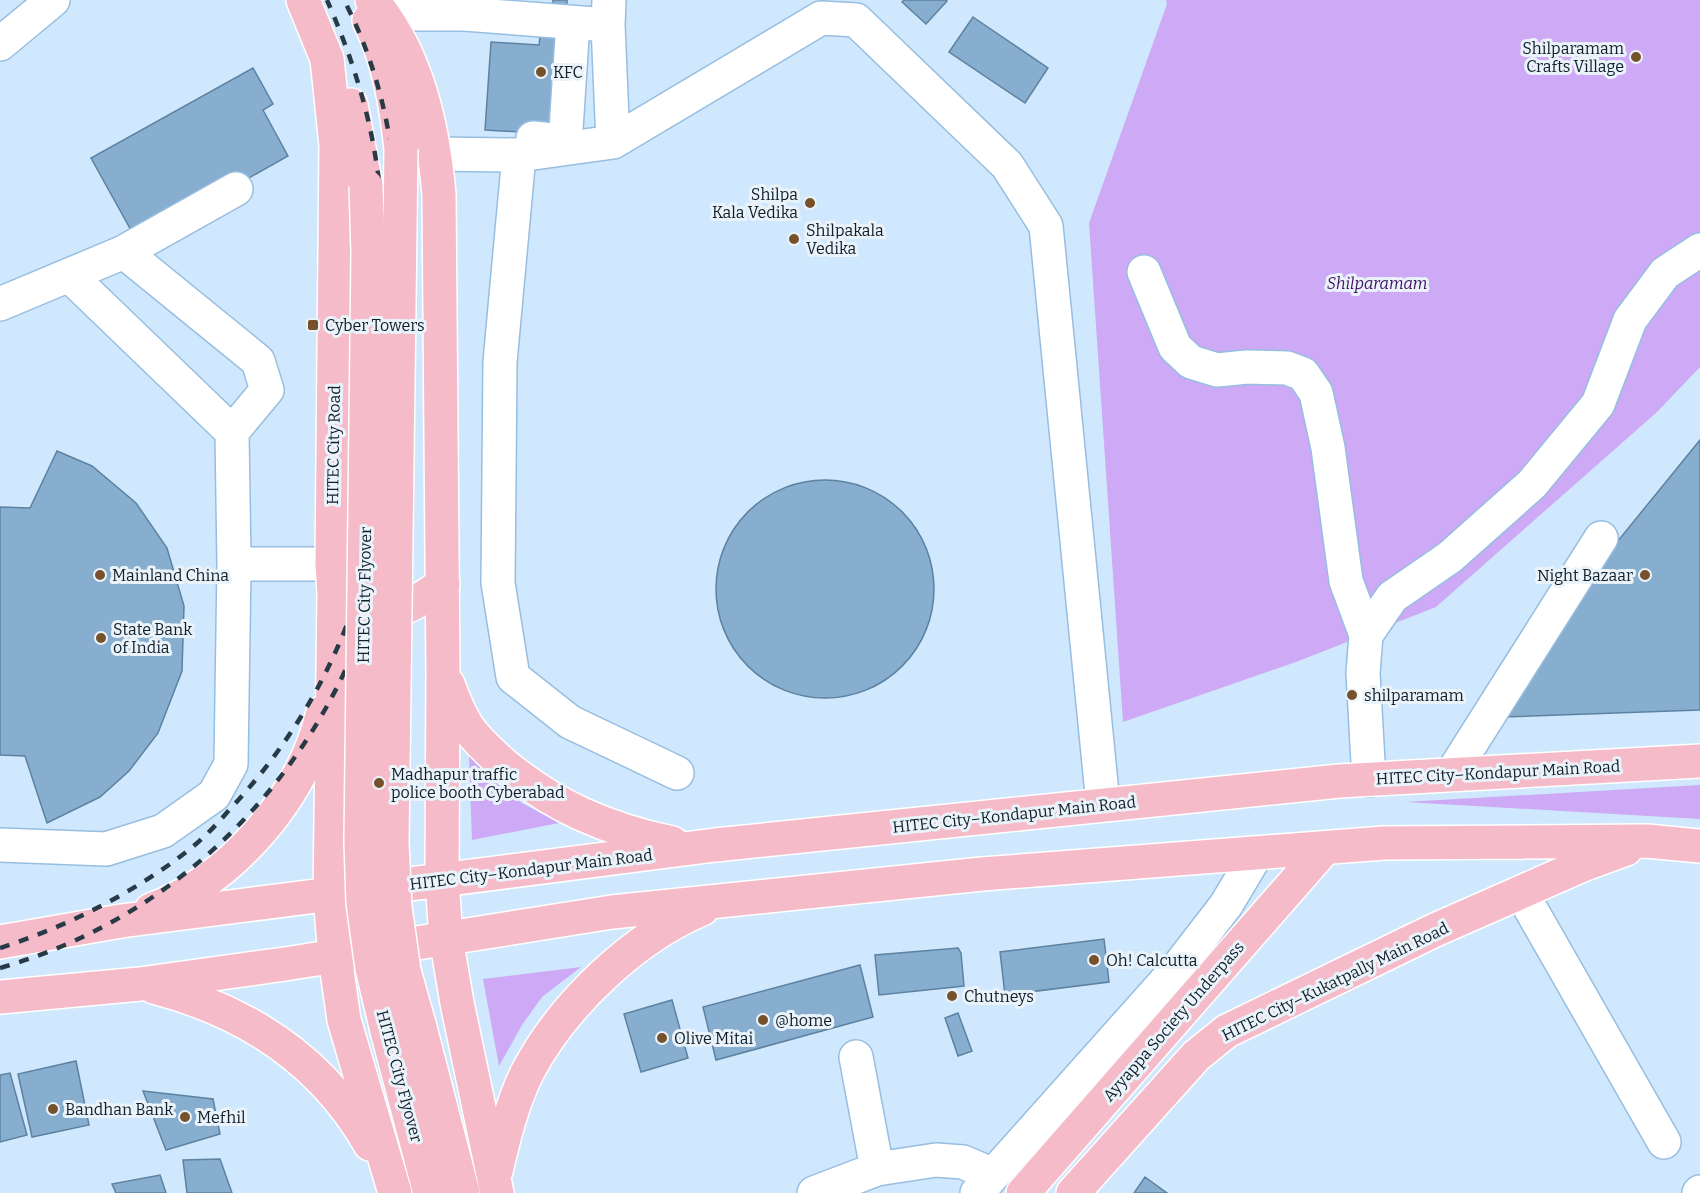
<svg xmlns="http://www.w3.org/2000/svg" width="1700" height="1193" viewBox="0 0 1700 1193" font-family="Bitter,serif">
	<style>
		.green { fill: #cda9f6 }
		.building { fill: #88aecf; stroke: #5d82a1; stroke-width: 1.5 }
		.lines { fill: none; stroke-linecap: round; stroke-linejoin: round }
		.minor-casing { stroke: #97bee0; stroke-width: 36 }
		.major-casing { stroke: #fff; stroke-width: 36 }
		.minor { stroke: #fff; stroke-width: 33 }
		.major { stroke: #f5bbc8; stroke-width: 33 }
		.rail { stroke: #293a47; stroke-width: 4.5; stroke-dasharray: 10 10; stroke-linecap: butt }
		.major-bridge-casing { stroke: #fff; stroke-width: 36; stroke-linecap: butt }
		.major-bridge { stroke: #f5bbc8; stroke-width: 33 }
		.poi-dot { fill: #76522c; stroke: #ebf3fa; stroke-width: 2 }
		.labels { text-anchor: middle; stroke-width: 6; stroke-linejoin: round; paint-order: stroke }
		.poi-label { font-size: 16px; fill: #0f1e2a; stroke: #ebf3fa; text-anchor: start }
		.park-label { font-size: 16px; font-style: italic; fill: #3f1163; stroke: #ebf3fa }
		.street-label { font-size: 16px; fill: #0f1e2a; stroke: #ebf3fa }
	</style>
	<rect width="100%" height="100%" fill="#d0e8fd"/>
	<path class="green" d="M1166,0H1700V367L1657,412L1436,607L1296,662L1123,722L1089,223L1167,4Z
		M469,756L495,782L522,803L559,823L472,840Z
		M1700,785V819L1405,802Z
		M581,967L542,997L522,1025L499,1066L483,979Z"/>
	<path class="building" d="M553,0H567V7L553,8Z
		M904,0H946L947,1L926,24L902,2Z
		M973,17L1048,68L1025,103L949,52Z
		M540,36L562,37L556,134L485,130L491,42L539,45Z
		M253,68L273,104L263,110L288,156L137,241L91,158Z
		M1700,440V710L1474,718Z
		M57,451L92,466L136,503L167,548L184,606L182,671L158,733L129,771L100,797L47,823L25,756L0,755V507L30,508Z
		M716 589a109 109 0 1 1 218 0a109 109 0 1 1-218 0Z
		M1104,939L1109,982L1005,995L1000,952Z
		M958,948L961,953L964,986L879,995L875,955Z
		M860,965L873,1017L716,1060L703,1007Z
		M672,1000L688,1058L641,1072L624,1014Z
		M958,1013L972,1051L958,1056L945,1018Z
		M76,1061L89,1125L32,1137L18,1074Z
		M10,1073L27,1135L0,1142V1075Z
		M143,1091L213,1099L220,1134L166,1150Z
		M220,1159L232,1193H187L183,1160Z
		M160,1175L166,1193H116L112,1184Z
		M1145,1177L1167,1193H1134Z"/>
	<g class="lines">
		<g class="minor-casing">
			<path id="minor" d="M609,0L608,25L613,142
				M384,14H464L465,0
				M464,14L608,25
				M0,44L53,0
				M533,138L562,141L566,129L573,23
				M435,154L519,155L613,142L821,18L856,20L1007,165L1046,226L1103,804
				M519,155L500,362L498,583L513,677L570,722L677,773
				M124,252L236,189
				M1144,272L1175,347L1191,362L1217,370L1247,367L1287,368L1303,374L1316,393L1328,448L1346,581L1366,635L1363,673L1369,780
				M69,275L232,432
				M0,304L124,252L258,361L267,390L232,432L234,564L231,764L214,795L163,831L106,849L0,845
				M234,564H332
				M1366,635L1392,597L1450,557L1532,484L1598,404L1630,320L1665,273L1700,250
				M1451,775L1601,538
				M1521,892L1664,1142
				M856,1057L877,1169
				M814,1193L877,1169L936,1160L963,1162L993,1175
				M977,1193L1175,971L1226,905L1257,853
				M1699,1193L1700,1192"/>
		</g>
		<g class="major-casing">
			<path id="major" d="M303,0L327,59L336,145L332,564L334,594L330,896L335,957L344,1020L395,1193
				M372,0C417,53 433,126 439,194L443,673L442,880L446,938L457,1003L497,1193
				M369,20C389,61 396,104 401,149
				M351,105L366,186
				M368,611C398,617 419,601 443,584
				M448,684C453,698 459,713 467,726C476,740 490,752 502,763C553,806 606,829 672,843
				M151,910C233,879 303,797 323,712
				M0,942L121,921L715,845L1339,781L1700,761
				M154,987C246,1011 322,1060 370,1144
				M0,997L140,984L285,964L612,912L982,874L1384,843L1647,841L1700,846
				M419,1024L463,1193
				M387,1031L430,1193
				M496,1171C504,1137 512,1103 528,1071C563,1005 633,938 702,909
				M1023,1193L1324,849
				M1073,1193L1196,1056L1227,1031L1435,930L1585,864L1626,849"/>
		</g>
		<use href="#minor" class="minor"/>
		<use href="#major" class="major"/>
		<path class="rail" d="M0,948C66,927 136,892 190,849C205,837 218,823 230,809C296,739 345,652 368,558C384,492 380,412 381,343C382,298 384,252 381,207C377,135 356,66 327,0
			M0,968C194,913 337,754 384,560C387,547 388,533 389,520C398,456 398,393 399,329C401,211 399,107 344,0"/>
		<g class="major-bridge-casing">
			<path id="major-bridge" d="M401,149L392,843L395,907L404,971L419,1024
				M366,186L368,253L361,842L363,903L372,968L387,1031"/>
		</g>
		<use href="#major-bridge" class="major-bridge"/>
	</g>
	<g class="poi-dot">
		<circle cx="1636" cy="57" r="6"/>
		<circle cx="541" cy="72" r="6"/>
		<circle cx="810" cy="203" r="6"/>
		<circle cx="794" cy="239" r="6"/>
		<rect x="307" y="319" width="12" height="12" rx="3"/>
		<circle cx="100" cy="575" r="6"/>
		<circle cx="1645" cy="575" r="6"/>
		<circle cx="101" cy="638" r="6"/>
		<circle cx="1352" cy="695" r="6"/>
		<circle cx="379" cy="783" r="6"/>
		<circle cx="1094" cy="960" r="6"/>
		<circle cx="952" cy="996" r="6"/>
		<circle cx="763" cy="1020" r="6"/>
		<circle cx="662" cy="1038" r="6"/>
		<circle cx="53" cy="1109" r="6"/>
		<circle cx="185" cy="1117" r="6"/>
	</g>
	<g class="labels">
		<g class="poi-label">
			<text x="1624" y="54" text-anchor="end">Shilparamam<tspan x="1624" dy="18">Crafts Village</tspan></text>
			<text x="553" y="78">KFC</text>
			<text x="798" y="200" text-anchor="end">Shilpa<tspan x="798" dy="18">Kala Vedika</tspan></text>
			<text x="806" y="236">Shilpakala<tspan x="806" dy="18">Vedika</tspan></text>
			<text x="325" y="331">Cyber Towers</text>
			<text x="112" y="581">Mainland China</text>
			<text x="1633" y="581" text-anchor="end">Night Bazaar</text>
			<text x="113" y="635">State Bank<tspan x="113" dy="18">of India</tspan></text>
			<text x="1364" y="701">shilparamam</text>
			<text x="391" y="780">Madhapur traffic<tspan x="391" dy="18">police booth Cyberabad</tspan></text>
			<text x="1106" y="966">Oh! Calcutta</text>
			<text x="964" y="1002">Chutneys</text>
			<text x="775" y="1026">@home</text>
			<text x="674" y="1044">Olive Mitai</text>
			<text x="65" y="1115">Bandhan Bank</text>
			<text x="197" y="1123">Mefhil</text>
		</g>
		<g class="park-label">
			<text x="1377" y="289">Shilparamam</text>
		</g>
		<g class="street-label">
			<text transform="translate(333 445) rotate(-89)" y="6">HITEC City Road</text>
			<text transform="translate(364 595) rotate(-89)" y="6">HITEC City Flyover</text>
			<text transform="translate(1498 772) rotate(-3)" y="6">HITEC City–Kondapur Main Road</text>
			<text transform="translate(1014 814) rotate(-6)" y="6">HITEC City–Kondapur Main Road</text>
			<text transform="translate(531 869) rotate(-7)" y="6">HITEC City–Kondapur Main Road</text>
			<text transform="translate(1335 981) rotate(-26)" y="6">HITEC City–Kukatpally Main Road</text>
			<text transform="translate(1173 1021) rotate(-49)" y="6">Ayyappa Society Underpass</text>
			<text transform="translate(400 1076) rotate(75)" y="6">HITEC City Flyover</text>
		</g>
	</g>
</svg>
